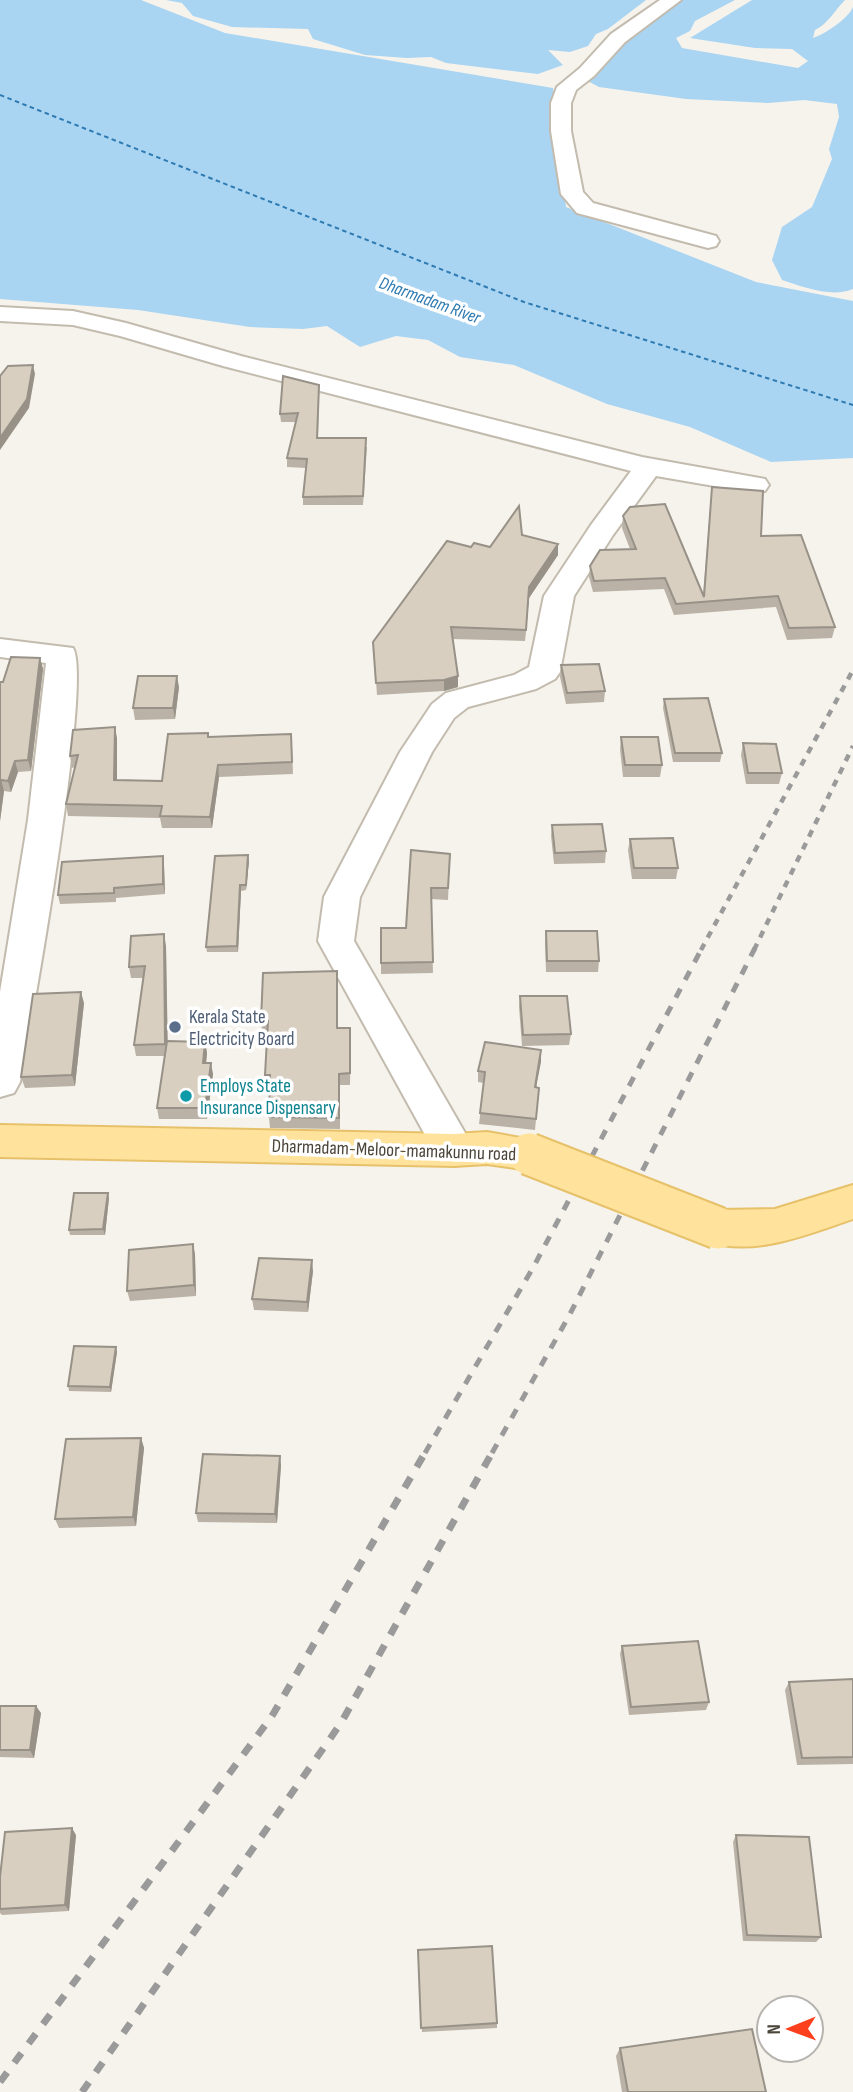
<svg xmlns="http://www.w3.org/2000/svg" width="853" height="2092" viewBox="0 0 853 2092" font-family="'Sofia Sans Condensed',sans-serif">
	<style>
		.water { fill: #a9d4f2 }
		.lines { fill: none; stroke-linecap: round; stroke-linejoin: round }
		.ferry { stroke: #2e7ab2; stroke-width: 2; stroke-dasharray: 4.5 3.5; stroke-linecap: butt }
		.minor-casing { stroke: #c2bbae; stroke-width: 4 }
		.major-casing { stroke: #e6c16a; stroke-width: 4 }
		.minor { fill: #fff; fill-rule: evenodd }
		.major { fill: #ffe39c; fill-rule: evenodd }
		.rail-far2 { stroke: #9a9a9a; stroke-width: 4.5; stroke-dasharray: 7 7; stroke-linecap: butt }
		.rail-far1 { stroke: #9a9a9a; stroke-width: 5; stroke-dasharray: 10 10; stroke-linecap: butt }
		.rail { stroke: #9a9a9a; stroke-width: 7; stroke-dasharray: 12 12; stroke-linecap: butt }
		.major-bridge-casing { stroke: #e6c16a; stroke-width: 45; stroke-linecap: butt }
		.major-bridge { stroke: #ffe39c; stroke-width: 41 }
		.wall { fill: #bab2a6 }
		.shaded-wall { fill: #979187 }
		.building { fill: #d8cfc1; stroke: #979187; stroke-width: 2 }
		.service-dot { fill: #5c6f8a; stroke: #fff; stroke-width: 2.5 }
		.culture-dot { fill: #0f9aa8; stroke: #fff; stroke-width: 2.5 }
		.labels { text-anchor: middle; stroke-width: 7; stroke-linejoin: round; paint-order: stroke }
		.far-water-label { font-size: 18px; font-style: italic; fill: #2e7ab2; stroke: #fff }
		.service-label { font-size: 19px; fill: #4e5e75; stroke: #fff; text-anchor: start }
		.culture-label { font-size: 19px; fill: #0d838f; stroke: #fff; text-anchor: start }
		.street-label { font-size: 19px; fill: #4b4439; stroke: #fff }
	</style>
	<rect width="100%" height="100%" fill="#f6f3ec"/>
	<path class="water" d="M0,0H141L225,33L553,88L566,207L756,282L853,301V458L771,462L690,427L607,404L514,365L460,357L428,340L396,336L360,347L327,326L303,329L250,327L138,310L0,299Z
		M166,0H646L608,29L596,34L588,46L570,52L548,50L563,65L538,74L446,63L431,57L407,58L365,55L313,39L308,29L232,27L193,16L182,3Z
		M676,0H735L695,21L690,31L676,38L682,48L798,68L808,61L792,49L755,48L690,38L752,0H845C834,11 829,23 815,30L813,38C825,34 848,19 853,7V289C832,298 803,287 782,280L772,260L782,227L812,207L832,159L829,149L839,117L837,104L804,100L768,103L686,99L599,87L584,79L610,46Z"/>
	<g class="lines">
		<path class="ferry" d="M0,95L524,302L853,405"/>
		<g class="minor-casing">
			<path id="minor" d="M660,0H681L625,42L594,76L576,90L571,103V131L583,192L593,203L716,236L719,241L716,246L708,248L577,213L561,194L551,131V103L557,87L580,68L611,34Z
				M0,307L73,311L126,323L241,356L642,457L765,479L769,485L765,491L755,493L656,476L613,535L574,596L560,672L555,679L536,689L468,707L454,718L432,752L360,897L354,941L468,1138L474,1150L468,1162L454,1166L440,1162L318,941L324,897L400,752L432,704L446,693L514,675L529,667L544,596L591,525L631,471L223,366L120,336L73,325L0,321Z
				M0,639L73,648C93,679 31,1027 20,1082L14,1093L0,1097V992L28,820L46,663L0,657Z"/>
		</g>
		<g class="major-casing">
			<path id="major" d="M0,1125L454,1134L487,1132L543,1142L549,1154L543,1166L529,1170L487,1164L454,1166L0,1157Z
				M853,1185V1219C805,1235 753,1258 703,1240L697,1228L703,1216L718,1210L775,1209Z"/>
		</g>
		<use href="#minor" class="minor"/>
		<use href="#major" class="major"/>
		<path class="rail-far2" d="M701,950L853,670
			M754,950L853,746"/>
		<path class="rail-far1" d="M425,1453L534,1266L702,948
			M492,1453L570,1314L755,948"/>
		<path class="rail" d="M0,2082L272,1716L426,1451
			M82,2092L341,1723L493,1451"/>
		<g class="major-bridge-casing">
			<path id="major-bridge" d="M529,1154L718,1228"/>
		</g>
		<use href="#major-bridge" class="major-bridge"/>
	</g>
	<path class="wall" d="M319,393L318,438L367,447L363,505H303V497L306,468L287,467V458L296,422H281L280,414Z
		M712,487L761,536L835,627L832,638L787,640L776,607L674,615L664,589L593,592L589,577L590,566L630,549L622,528L623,516L703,595Z
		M522,535L558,544V555L529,598L525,641L452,639L458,687L444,691L377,695L374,653L471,547H490Z
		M40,658L43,669L31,771L18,772L11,792L4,791L0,821V682H3Z
		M561,665L605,691L604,702L566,704L560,677Z
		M179,687L175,719L135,720L133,708Z
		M664,699L722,753L720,762H673L663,708Z
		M208,737L292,745L293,774L219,777L212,828H162L160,818L68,816L66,804L75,767L72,768L70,756L117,738V780L162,781Z
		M621,737L662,765L660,777H623L620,749Z
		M743,743L782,773L779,784H746L741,755Z
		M552,825L606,851L605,863L554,864L551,836Z
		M630,839L678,868L676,879H632L628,850Z
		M450,854L448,900L431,899L433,973L381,974V928H406Z
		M249,861L246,890L241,891L238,952H207L206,947Z
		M164,865L165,894L116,898V902L60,904L58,895Z
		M546,931L599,961L598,972H546L545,942Z
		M166,946L167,1041L205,1042L207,1053L206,1063L213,1074L207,1119H159L157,1108L165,1056H136L134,1045L144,978H131L129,967Z
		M338,983L337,1028L351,1039L350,1085H340V1129L270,1128L269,1117L270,1086H266L265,1075L267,1032H262L261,1021Z
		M520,996L571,1034L569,1045L522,1046L519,1007Z
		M84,1003L75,1086L25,1088L21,1077Z
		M541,1050L536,1088H539L535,1130L479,1124L484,1083L478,1082V1071Z
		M109,1198L105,1235H70L69,1230Z
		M193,1244L195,1255L196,1296L130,1301L127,1291Z
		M313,1271L308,1312L254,1310L252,1299Z
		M117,1352L111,1392L69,1391L68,1386Z
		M141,1438L144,1448L136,1526L59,1528L55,1519Z
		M281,1465L277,1523L198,1522L196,1513Z
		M622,1646L709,1702L706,1710L629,1715L620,1654Z
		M853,1679V1764L797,1765L785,1690L789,1682Z
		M0,1706L41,1713L34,1758L0,1757Z
		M76,1835L69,1911L2,1915L0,1913V1877Z
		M736,1835L821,1937L816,1942L743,1941L733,1842Z
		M418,1950L497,2023V2028L422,2032Z
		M620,2048L766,2092H622L616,2056Z"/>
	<path class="shaded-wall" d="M33,365L35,374L29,408L0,450V438Z
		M558,544V555L529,598L525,641L529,587Z
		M40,658L43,669L31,771L28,760Z
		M177,676L179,687L175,719L173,708Z
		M458,676V687L444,691V680Z
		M115,727L117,738V791L114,780Z
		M15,761L18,772L11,792L8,781Z
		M218,765L219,777L212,828L210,817Z
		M1,780L4,791L0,821V789Z
		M248,855L249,861L246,890V885Z
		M163,856L164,865L165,894L163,884Z
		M240,885L241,891L238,952L237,946Z
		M164,934L166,946L168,1056L165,1044Z
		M337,971L338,983L337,1039Z
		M81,992L84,1003L75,1086L72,1075Z
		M205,1042L207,1053L205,1074L203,1063Z
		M541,1050V1062L534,1098L535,1087Z
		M211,1063L213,1074L207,1119L205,1108Z
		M108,1193L109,1198L105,1235L103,1229Z
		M193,1244L195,1255L196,1296L194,1285Z
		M312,1260L313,1271L308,1312L307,1302Z
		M116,1347L117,1352L111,1392L110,1387Z
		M141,1438L144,1448L136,1526L133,1517Z
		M280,1456L281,1465L277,1523L275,1514Z
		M36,1706L41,1713L34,1758L30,1750Z
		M72,1828L76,1835L69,1911L65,1905Z"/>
	<path class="building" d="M33,365L27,399L0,438V376L8,366Z
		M283,376L319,385L317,438H366L363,496L303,497L307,459L287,458L298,413L280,414Z
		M712,487L763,491L761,536L801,535L835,627L789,628L778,596L676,604L665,578L594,581L590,566L600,550L636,549L623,516L630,507L665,504L704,597Z
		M519,506L522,535L558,544L529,587L526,630L451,627L458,676L444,680L376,683L373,642L447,541L471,547L474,543L490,547Z
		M11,657L40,658L28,760L15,761L8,781L1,780L0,789V682H3Z
		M599,664L605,691L567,693L561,665Z
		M138,676H177L173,708H133Z
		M708,698L722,753H675L664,699Z
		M115,727L114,780L162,781L168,734L208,733V737L291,734L292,762L218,765L210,817L160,816L162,806L66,804L78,755L70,756L73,730Z
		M621,737H658L662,765H625Z
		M743,743L776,744L782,773H748Z
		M602,824L606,851L555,853L552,825Z
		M673,838L678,868H634L630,839Z
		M411,850L450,854L448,888H431L433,962L381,963V928H406Z
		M248,855L246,885H240L237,946L206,947L215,856Z
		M163,856V884L114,888V893L58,895L62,862Z
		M546,931H597L599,961H547Z
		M164,934L165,1044L134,1045L145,966L129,967L131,936Z
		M337,971V1028H350V1073L339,1074V1118L269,1117L270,1075H265L268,1021H261L263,973Z
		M81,992L72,1075L21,1077L33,994Z
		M520,996H567L571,1034L523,1035Z
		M167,1041L205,1042L203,1063H211L205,1108H157Z
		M485,1042L541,1050L535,1087L539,1088L536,1119L480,1113L485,1072L478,1071Z
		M74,1193H108L103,1229L69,1230Z
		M193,1244L194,1285L127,1291L129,1250Z
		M259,1258L312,1260L307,1302L252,1299Z
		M74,1346L116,1347L110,1387L68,1386Z
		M141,1438L133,1517L55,1519L66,1439Z
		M203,1454L280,1456L275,1514L196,1513Z
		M698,1641L709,1702L631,1707L622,1646Z
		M853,1679V1757L802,1758L789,1682Z
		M0,1706H36L30,1750H0Z
		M72,1828L65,1905L0,1909V1877L5,1832Z
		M736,1835L809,1837L821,1937L747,1935Z
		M492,1946L497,2023L421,2028L418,1950Z
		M752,2029L766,2092H628L620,2048Z"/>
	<circle class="service-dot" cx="175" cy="1027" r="7"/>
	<circle class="culture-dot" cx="186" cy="1096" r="7"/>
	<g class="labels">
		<g class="far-water-label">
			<text transform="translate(430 300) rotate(20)" y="6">Dharmadam River</text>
		</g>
		<g class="service-label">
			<text x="189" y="1023">Kerala State<tspan x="189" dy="22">Electricity Board</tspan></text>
		</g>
		<g class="culture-label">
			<text x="200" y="1092">Employs State<tspan x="200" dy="22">Insurance Dispensary</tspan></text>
		</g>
		<g class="street-label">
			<text transform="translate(394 1149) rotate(2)" y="7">Dharmadam-Meloor-mamakunnu road</text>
		</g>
	</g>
	<g transform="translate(790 2029) rotate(269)"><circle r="33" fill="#ffffff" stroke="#b7b4b0" stroke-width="2"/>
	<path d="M0-5L12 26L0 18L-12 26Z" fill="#fc3f1d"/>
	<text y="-10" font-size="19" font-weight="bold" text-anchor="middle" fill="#4b4439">N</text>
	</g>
</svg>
